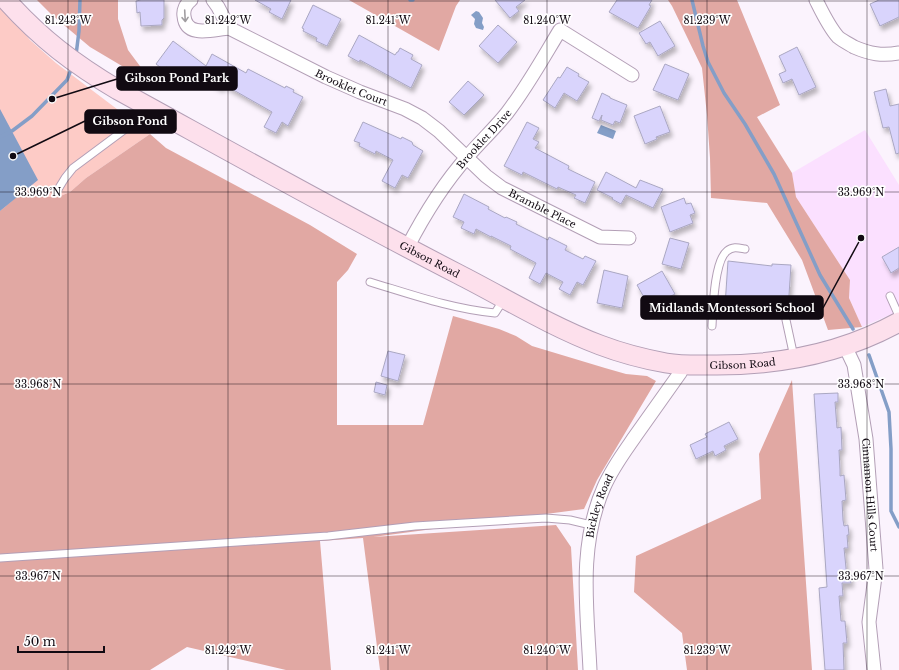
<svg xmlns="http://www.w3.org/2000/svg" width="899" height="670" viewBox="0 0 899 670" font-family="'Libre Baskerville',serif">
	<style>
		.built { fill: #fbe0ff }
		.green { fill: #fdcbc6 }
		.forest { fill: #e1a8a3 }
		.water { fill: #849ec7 }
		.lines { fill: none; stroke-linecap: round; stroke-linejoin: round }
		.stream { stroke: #849ec7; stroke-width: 3.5 }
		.building { fill: #d9d4fc; stroke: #aaa7c2; filter: url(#shadow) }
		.lane-casing { stroke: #b39fb6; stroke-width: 9 }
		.street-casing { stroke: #b39fb6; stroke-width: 15 }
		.secondary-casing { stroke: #b39fb6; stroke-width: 21 }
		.lane { stroke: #fff; stroke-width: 7 }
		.street { stroke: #fff; stroke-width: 13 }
		.secondary { stroke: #fde0ec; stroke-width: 19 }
		.oneway { stroke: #a09da0 }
		.ticks { fill: none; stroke: #110a12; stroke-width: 1; stroke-opacity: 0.45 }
		.labels { text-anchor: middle; stroke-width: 3.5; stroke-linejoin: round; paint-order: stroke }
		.street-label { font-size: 10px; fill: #110a12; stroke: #fff }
		.ticks-label { font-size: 10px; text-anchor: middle; fill: #110a12; stroke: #fff; stroke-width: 3.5; stroke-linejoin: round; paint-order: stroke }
		.leader { fill: none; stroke: #110a12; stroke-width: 1.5 }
		.callout-dot { fill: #110a12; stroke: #fff; stroke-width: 1.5 }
		.callout { fill: #110a12; stroke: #110a12; stroke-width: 1.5 }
		.callout-label { font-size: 11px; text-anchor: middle; font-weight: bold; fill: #fff }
	</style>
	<defs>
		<filter id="shadow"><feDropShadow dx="2.5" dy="4.5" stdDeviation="2" flood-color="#0004"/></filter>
	</defs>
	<rect width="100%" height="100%" fill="#fbf3fd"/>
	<path class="built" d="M865,130L899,185V311L862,327L849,298L850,280L796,197L792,173Z"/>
	<path class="green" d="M0,3L30,40L56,63L150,134L86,178L70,192L58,197H47L26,189L0,211Z"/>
	<path class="forest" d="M37,0H118V19L128,50L154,85L90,47L52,15Z
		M349,0H460L456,6L439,51Z
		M668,0H737L780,105L757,117L792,173L796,197L850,280L849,298L862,327L828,330L802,260L767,203L711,198L710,158L707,115L702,68L672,6Z
		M150,134L166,148L310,225L357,254L348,270L337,282V425H423L453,316L499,329L516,336L532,346L605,368L626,374L647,376L656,381L597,480L584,509L373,537L556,525L571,547L578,670H380L363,538L320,541L331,670H286L187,647L150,670H0V211L26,189L47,197H58L70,192L86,178Z
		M792,380L812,670H687L682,633L634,592L636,556L761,499L759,454Z"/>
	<path class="water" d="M476,11L479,12L483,18L482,23L484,27L483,30L476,28L474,24L475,19L471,15Z
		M0,109L38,180L0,211Z
		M601,125L616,131L613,139L597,133Z"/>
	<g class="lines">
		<path class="stream" d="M410,0H413
			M692,0L703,46L708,62L724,93L745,124L774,174L820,275L853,329
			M76,55L79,31L80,0
			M0,137L12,131L32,116L67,80L72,67
			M869,355L889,412L891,449V511L899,527"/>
	</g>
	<path class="building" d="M141,0H164V18L162,20V25L141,26L140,12L137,13L136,1Z
		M255,0H291L282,19L269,12L271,9Z
		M495,0H525L516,7L519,11L510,18Z
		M617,0H652L649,5L651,6L638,28L609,12Z
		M879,0H899V17L880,26L870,4Z
		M313,5L341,19L327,46L316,41L317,38L303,31L304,29L302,28Z
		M660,21L675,46L658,56L650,42L646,44L639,33Z
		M498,25L517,42L498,63L479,46Z
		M359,35L395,55L397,52H398L400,48L413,55L411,59L422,65L411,88L360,60L359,62L348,56Z
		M173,41L206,66L212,54L246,73L248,69L285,88L286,86L294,90L293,92L303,97L288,126L282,122L276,133L264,127L272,112L223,84L221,88L186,69L180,77L166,67L164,70L156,64Z
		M797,47L816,87L799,95L792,79L783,83L779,74L786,71L779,56Z
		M665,64L689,74L678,100L653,90Z
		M567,67L579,74L578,76L589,82L577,101L564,93L555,108L543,100L558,77L560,78Z
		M468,81L484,95L464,115L449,102Z
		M886,89L890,106L899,104V153L896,154L889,127L883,128L874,92Z
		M602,93L610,97V98L627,105L620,123L615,121L613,125L601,120L602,115L599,121L592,118Z
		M660,106L670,132L656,137L657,139L645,144L634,116Z
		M363,122L401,139L402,137L412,142L413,145L423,151L408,178L402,175L395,188L382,181L393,160L376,151L375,154L359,146L360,143L354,141Z
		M527,122L539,128L533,139L539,142L535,148L569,166L568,169L595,182L585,203L574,198L576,195L558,187L557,189L523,172L522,175L504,166Z
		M606,172L636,188L640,180L663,189L653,208L626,195L621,204L612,199L613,198L597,190Z
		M464,194L489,207L488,209L505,218L506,217L517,222L516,224L548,240L549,237L567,246L565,250L583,259L585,256L596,261L583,285L577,282L570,295L559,289L563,282L546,273L540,284L529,278L536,263L510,249L511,246L491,236V237L476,229L474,234L461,228L464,222L453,217Z
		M684,198L686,204L691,203L695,213L690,215L693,223L670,232L661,207Z
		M670,238L689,243L681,269L662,264Z
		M899,247V268L891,273L882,257Z
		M728,261L772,266V264L791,265L788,310L769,309V301L746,300L745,307L725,306Z
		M604,270L628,276L622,308L597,303Z
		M662,271L675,294L663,300L666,305L655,312L652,307L650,308L637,285Z
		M388,351L405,355L398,381L381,376Z
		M376,382L387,385L385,395L374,392Z
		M838,393V402H835L837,428L841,427L842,450H839L840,470V476L844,475L846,500L842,501L843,520L844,526L848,525L849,535H847L848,548H844L846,568V573H850L851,583H842L843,596H839L841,621H845L847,643H843L844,670H825L819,588L827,587L814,394Z
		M729,422L738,439L724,446L726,450L715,456L713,451L696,459L690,445L707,437L705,434Z"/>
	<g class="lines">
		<g class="lane-casing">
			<path id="lane" d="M57,191L65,178L73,168L151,110
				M370,282C410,294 452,309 495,313L504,299
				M890,296L899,316
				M786,320L794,357
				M712,326C713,309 714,261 727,251C733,246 739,248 745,249
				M0,558L328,536L415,526L546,518L570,520L591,525"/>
		</g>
		<g class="street-casing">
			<g id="street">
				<path d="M191,0C186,4 183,10 184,16C186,39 214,29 229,28L218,7L213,0"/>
				<path d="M816,0C822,12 829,27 838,37C843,41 849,44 854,47C870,54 882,56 899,53"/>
				<path id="s1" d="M229,28L326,77L360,92L405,109L422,118L439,131L486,176L502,188L600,237L629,238"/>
				<path id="s2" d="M407,248C424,215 443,184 468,156C481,141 495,128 507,113C527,87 543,58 560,30L632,75"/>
				<path id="s3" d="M845,346L854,365L866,439L876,569L869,622L874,670"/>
				<path id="s4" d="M590,670C587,607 578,546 604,487C612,468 625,451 636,435C651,414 666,393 680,373L684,365"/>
			</g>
		</g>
		<g class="secondary-casing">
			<g id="secondary">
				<path id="s5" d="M6,0C40,38 74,64 118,90C231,152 343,215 458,274C505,298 550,326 600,345C621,353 644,359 666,363C683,366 700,365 717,365C780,365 843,353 899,322"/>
			</g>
		</g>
		<use href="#lane" class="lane"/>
		<use href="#street" class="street"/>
		<use href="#secondary" class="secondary"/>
	</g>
	<defs><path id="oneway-shaft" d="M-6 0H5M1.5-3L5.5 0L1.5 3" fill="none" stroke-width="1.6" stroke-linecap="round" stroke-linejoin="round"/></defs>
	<use class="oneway" href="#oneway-shaft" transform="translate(185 16) rotate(87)"/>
	<path class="ticks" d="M68,0V670M228,0V670M388,0V670M547,0V670M707,0V670M867,0V670M0,1H899M0,192H899M0,384H899M0,576H899"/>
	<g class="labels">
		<g class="street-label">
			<text dy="4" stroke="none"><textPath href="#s1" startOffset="136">Brooklet Court</textPath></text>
			<text dy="4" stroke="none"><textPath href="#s2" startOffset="134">Brooklet Drive</textPath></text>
			<text dy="4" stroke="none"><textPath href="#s1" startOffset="365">Bramble Place</textPath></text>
			<text dy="4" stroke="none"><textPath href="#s5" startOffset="499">Gibson Road</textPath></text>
			<text dy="4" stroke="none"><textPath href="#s5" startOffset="835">Gibson Road</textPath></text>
			<text dy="4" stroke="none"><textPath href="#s3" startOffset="152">Cinnamon Hills Court</textPath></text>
			<text dy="4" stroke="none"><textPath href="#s4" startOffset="166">Bickley Road</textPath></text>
		</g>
	</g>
	<g class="ticks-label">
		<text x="68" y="24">81.243°W</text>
		<text x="228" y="24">81.242°W</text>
		<text x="388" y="24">81.241°W</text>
		<text x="547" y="24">81.240°W</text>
		<text x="707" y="24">81.239°W</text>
		<text x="38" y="196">33.969°N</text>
		<text x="861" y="196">33.969°N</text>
		<text x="38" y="388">33.968°N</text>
		<text x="861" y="388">33.968°N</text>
		<text x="38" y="580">33.967°N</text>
		<text x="861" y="580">33.967°N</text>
		<text x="228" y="654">81.242°W</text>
		<text x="388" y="654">81.241°W</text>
		<text x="547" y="654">81.240°W</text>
		<text x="707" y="654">81.239°W</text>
	</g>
	<path class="leader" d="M52 99L117 79M13 156L85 121M861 238L823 308"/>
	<g class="callout-dot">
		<circle cx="52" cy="99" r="4"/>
		<circle cx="13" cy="156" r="4"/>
		<circle cx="861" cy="238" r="4"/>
	</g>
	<g class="callout">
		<rect x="117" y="67" width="120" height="23" rx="4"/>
		<rect x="85" y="110" width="91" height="23" rx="4"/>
		<rect x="641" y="296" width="182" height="23" rx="4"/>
	</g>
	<g class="callout-label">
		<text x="177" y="82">Gibson Pond Park</text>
		<text x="130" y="125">Gibson Pond</text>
		<text x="732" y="312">Midlands Montessori School</text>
	</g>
	<path d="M18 646v6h86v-6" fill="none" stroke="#110a12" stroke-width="2"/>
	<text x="24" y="646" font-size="12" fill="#110a12" stroke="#ffffff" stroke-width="3" paint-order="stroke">50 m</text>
</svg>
